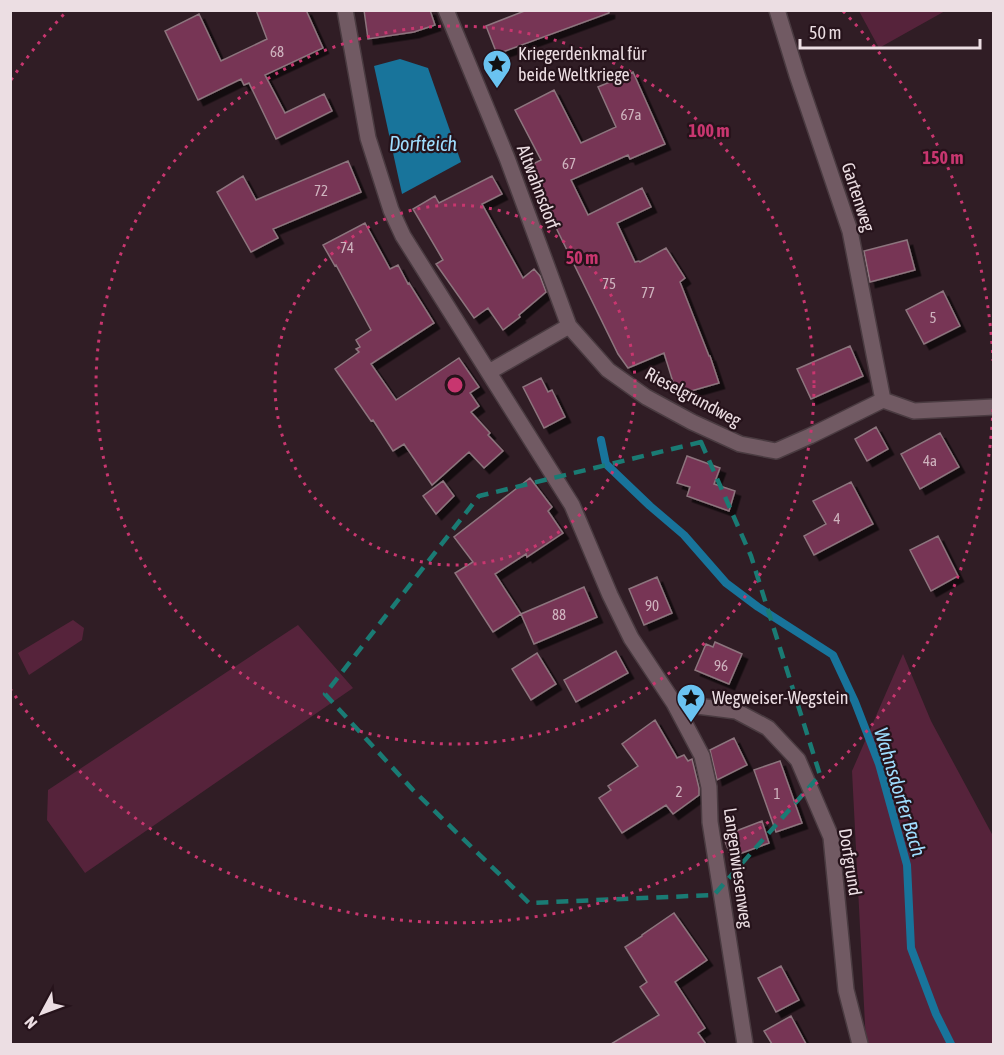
<svg xmlns="http://www.w3.org/2000/svg" width="1004" height="1055" viewBox="0 0 1004 1055" font-family="'Asap Condensed',sans-serif">
	<style>
		.green { fill: #56233b }
		.water { fill: #18749b }
		.lines { fill: none; stroke-linecap: round; stroke-linejoin: round }
		.stream { stroke: #18749b; stroke-width: 8 }
		.building { fill: #773454; stroke: #8d757e; stroke-width: 1.5; filter: url(#shadow) }
		.minor-casing { stroke: #4a3b41; stroke-width: 18 }
		.minor { stroke: #715a63; stroke-width: 15 }
		.marked { fill: none; stroke: #1a7b74; stroke-width: 4.5; stroke-dasharray: 12 8; stroke-linejoin: round }
		.ring { fill: none; stroke: #c8366f; stroke-width: 3; stroke-dasharray: 3 6 }
		.labels { text-anchor: middle; stroke-width: 4.5; stroke-linejoin: round; paint-order: stroke }
		.number-label { font-size: 15px; fill: #cfb4bf }
		.poi-label { font-size: 18px; fill: #ecdee3; stroke: #26131b; text-anchor: start }
		.street-label { font-size: 18px; fill: #ecdee3; stroke: #26131b }
		.water-label { font-size: 20px; font-style: italic; fill: #9fddfe; stroke: #26131b }
		.centre { fill: #c8366f; stroke: #26131b; stroke-width: 3 }
		.ring-label { font-size: 18px; text-anchor: middle; font-weight: bold; fill: #c8366f; stroke: #26131b; stroke-width: 4.5; stroke-linejoin: round; paint-order: stroke }
	</style>
	<defs>
		<filter id="shadow"><feDropShadow dx="5.5" dy="5.5" stdDeviation="0" flood-color="#0009"/></filter>
	</defs>
	<rect width="100%" height="100%" fill="#301d25"/>
	<path class="green" d="M859,11H945L879,48Z
		M73,620L84,628L82,640L29,675L18,653Z
		M298,625L353,688L85,873L47,820L48,790Z
		M903,654L931,721L993,836V1044H866L852,771Z"/>
	<path class="water" d="M400,59L428,68L461,162L402,194L374,66Z"/>
	<g class="lines">
		<path class="stream" d="M601,440L606,464L650,506L684,535L726,583L758,607L833,655L855,702L879,764L907,865L911,948L936,1014L951,1044"/>
	</g>
	<path class="building" d="M256,10H306L323,48L265,75L285,113L324,94L332,111L276,139L249,83L244,85L241,79L198,100L165,31L199,14L221,61L267,39Z
		M364,10H430L435,25L414,32L368,39Z
		M527,10H609V13L497,54L486,26Z
		M633,72L665,144L630,159L628,155L571,180L588,215L642,188L651,207L617,223L635,262L639,261L640,262L666,248L685,278L680,282L709,356H710L719,383L677,395L664,353L628,368L618,354L540,195L543,193L531,165L541,160L515,110L554,90L581,143L616,127L598,87Z
		M348,161L361,192L273,229L278,238L251,252L217,192L243,176L256,200Z
		M492,176L502,194L482,204L523,278L534,269L540,276L546,292L519,315L520,317L503,330L488,308L474,318L436,264L443,260L413,209L435,196L439,203Z
		M365,223L390,269L398,265L408,284L409,283L434,323L371,364L396,400L459,358L479,387L470,393L479,406L471,412L490,433L488,435L503,451L484,468L469,452L432,485L404,444L393,451L373,420L371,421L335,369L359,352L356,349L360,347L356,340L371,330L336,265L335,266L323,245Z
		M907,240L915,270L870,282L864,251Z
		M943,291L960,326L924,344L906,310Z
		M850,346L863,376L811,399L797,369Z
		M541,378L548,392L552,390L565,417L544,428L523,387Z
		M876,427L888,449L867,461L855,439Z
		M940,433L959,467L920,489L901,454Z
		M687,456L720,468L714,484L735,491L729,511L687,496L690,487L677,483Z
		M530,478L552,507L548,511L563,533L527,557L526,554L495,574L521,614L493,632L455,573L473,562L454,537Z
		M443,481L454,496L436,514L423,496Z
		M851,482L873,524L814,555L804,536L826,524L813,501Z
		M938,536L958,576L931,591L910,550Z
		M657,577L672,613L644,625L629,589Z
		M584,587L597,617L534,644L521,614Z
		M715,642L742,654L729,684L695,670L706,644L713,647Z
		M616,651L628,673L576,702L564,680Z
		M537,653L556,684L531,700L512,669Z
		M655,720L677,758L684,755L688,761L692,759L699,788V795L673,814L666,805L622,833L599,798L611,790L608,786L638,766L622,744Z
		M734,738L747,765L717,780L710,750Z
		M780,761L802,823L776,832L754,770Z
		M762,821L769,843L731,857L723,836Z
		M674,913L707,960L675,982L705,1028L698,1033L706,1044H611L659,1015L640,987L647,982L625,947L642,936V935Z
		M781,966L799,1000L776,1012L758,978Z
		M791,1016L806,1044H772L764,1031Z"/>
	<g class="lines">
		<g class="minor-casing">
			<path id="minor" d="M345,10L368,138L391,210L403,236L572,505L610,595L631,638L674,703L702,756L709,787L710,822L745,1044
				M446,10L507,158L569,326L608,370L646,397L692,422L740,444L776,451L810,436L883,400
				M777,10L797,75L850,231L883,400
				M489,372L569,326
				M883,400L914,411L994,407
				M674,703L736,711L768,728L798,760L831,837L846,990L860,1044"/>
		</g>
		<use href="#minor" class="minor"/>
	</g>
	<path class="marked" d="M701,442L751,556L820,775L714,895L529,903L413,790L325,694L479,496Z"/>
	<g class="ring">
		<circle cx="455" cy="385" r="180"/>
		<circle cx="455" cy="385" r="359"/>
		<path d="M993 409A539 539 0 0 1 11 690M11 80A539 539 0 0 1 67 11M843 11A539 539 0 0 1 993 361"/>
	</g>
	<defs>
		<g id="sight-pin" transform="scale(1.5)"><path d="M0 17L-7.5 6A9.5 9.5 0 1 1 7.5 6Z" fill="#6ac3f1" stroke="#26131b"/><path d="M0-6L1.8-2.2L6-1.7L2.9 1.2L3.7 5.4L0 3.3L-3.7 5.4L-2.9 1.2L-6-1.7L-1.8-2.2Z" fill="#111"/></g>
	</defs>
	<g fill-rule="evenodd">
		<use href="#sight-pin" x="497" y="64"/>
		<use href="#sight-pin" x="691" y="698"/>
	</g>
	<g class="labels">
		<g class="number-label">
			<text x="277" y="57">68</text>
			<text x="631" y="120">67a</text>
			<text x="569" y="169">67</text>
			<text x="321" y="196">72</text>
			<text x="347" y="253">74</text>
			<text x="609" y="289">75</text>
			<text x="648" y="298">77</text>
			<text x="933" y="323">5</text>
			<text x="930" y="466">4a</text>
			<text x="837" y="524">4</text>
			<text x="652" y="611">90</text>
			<text x="559" y="620">88</text>
			<text x="721" y="671">96</text>
			<text x="679" y="797">2</text>
			<text x="777" y="799">1</text>
		</g>
		<g class="poi-label">
			<text x="518" y="60">Kriegerdenkmal für<tspan x="518" dy="21">beide Weltkriege</tspan></text>
			<text x="712" y="704">Wegweiser-Wegstein</text>
		</g>
		<g class="street-label">
			<text transform="translate(538 187) rotate(69)" y="6">Altwahnsdorf</text>
			<text transform="translate(858 197) rotate(72)" y="6">Gartenweg</text>
			<text transform="translate(693 397) rotate(28)" y="6">Rieselgrundweg</text>
			<text transform="translate(850 862) rotate(81)" y="6">Dorfgrund</text>
			<text transform="translate(738 868) rotate(82)" y="6">Langenwiesenweg</text>
		</g>
		<g class="water-label">
			<text x="423" y="151">Dorfteich</text>
			<text transform="translate(900 792) rotate(73)" y="7">Wahnsdorfer Bach</text>
		</g>
	</g>
	<circle cx="455" cy="385" r="9" class="centre"/>
	<g class="ring-label">
		<text x="709" y="137">100 m</text>
		<text x="943" y="164">150 m</text>
		<text x="582" y="264">50 m</text>
	</g>
	<rect width="1004" height="1055" fill="none" stroke="#ecdee3" stroke-width="24"/>
	<g transform="translate(42 1013) rotate(229)" stroke="#26131b" stroke-width="4.5" paint-order="stroke">
	<path d="M0-4.5L10 22L0 15L-10 22Z" fill="#ecdee3"/>
	<text y="-9" font-size="16" font-weight="bold" text-anchor="middle" fill="#ecdee3">N</text>
	</g>
	<path d="M800 39v9h180v-9" fill="none" stroke="#ecdee3" stroke-width="3"/>
	<text x="809" y="39" font-size="18" fill="#ecdee3" stroke="#26131b" stroke-width="4.5" paint-order="stroke">50 m</text>
</svg>
